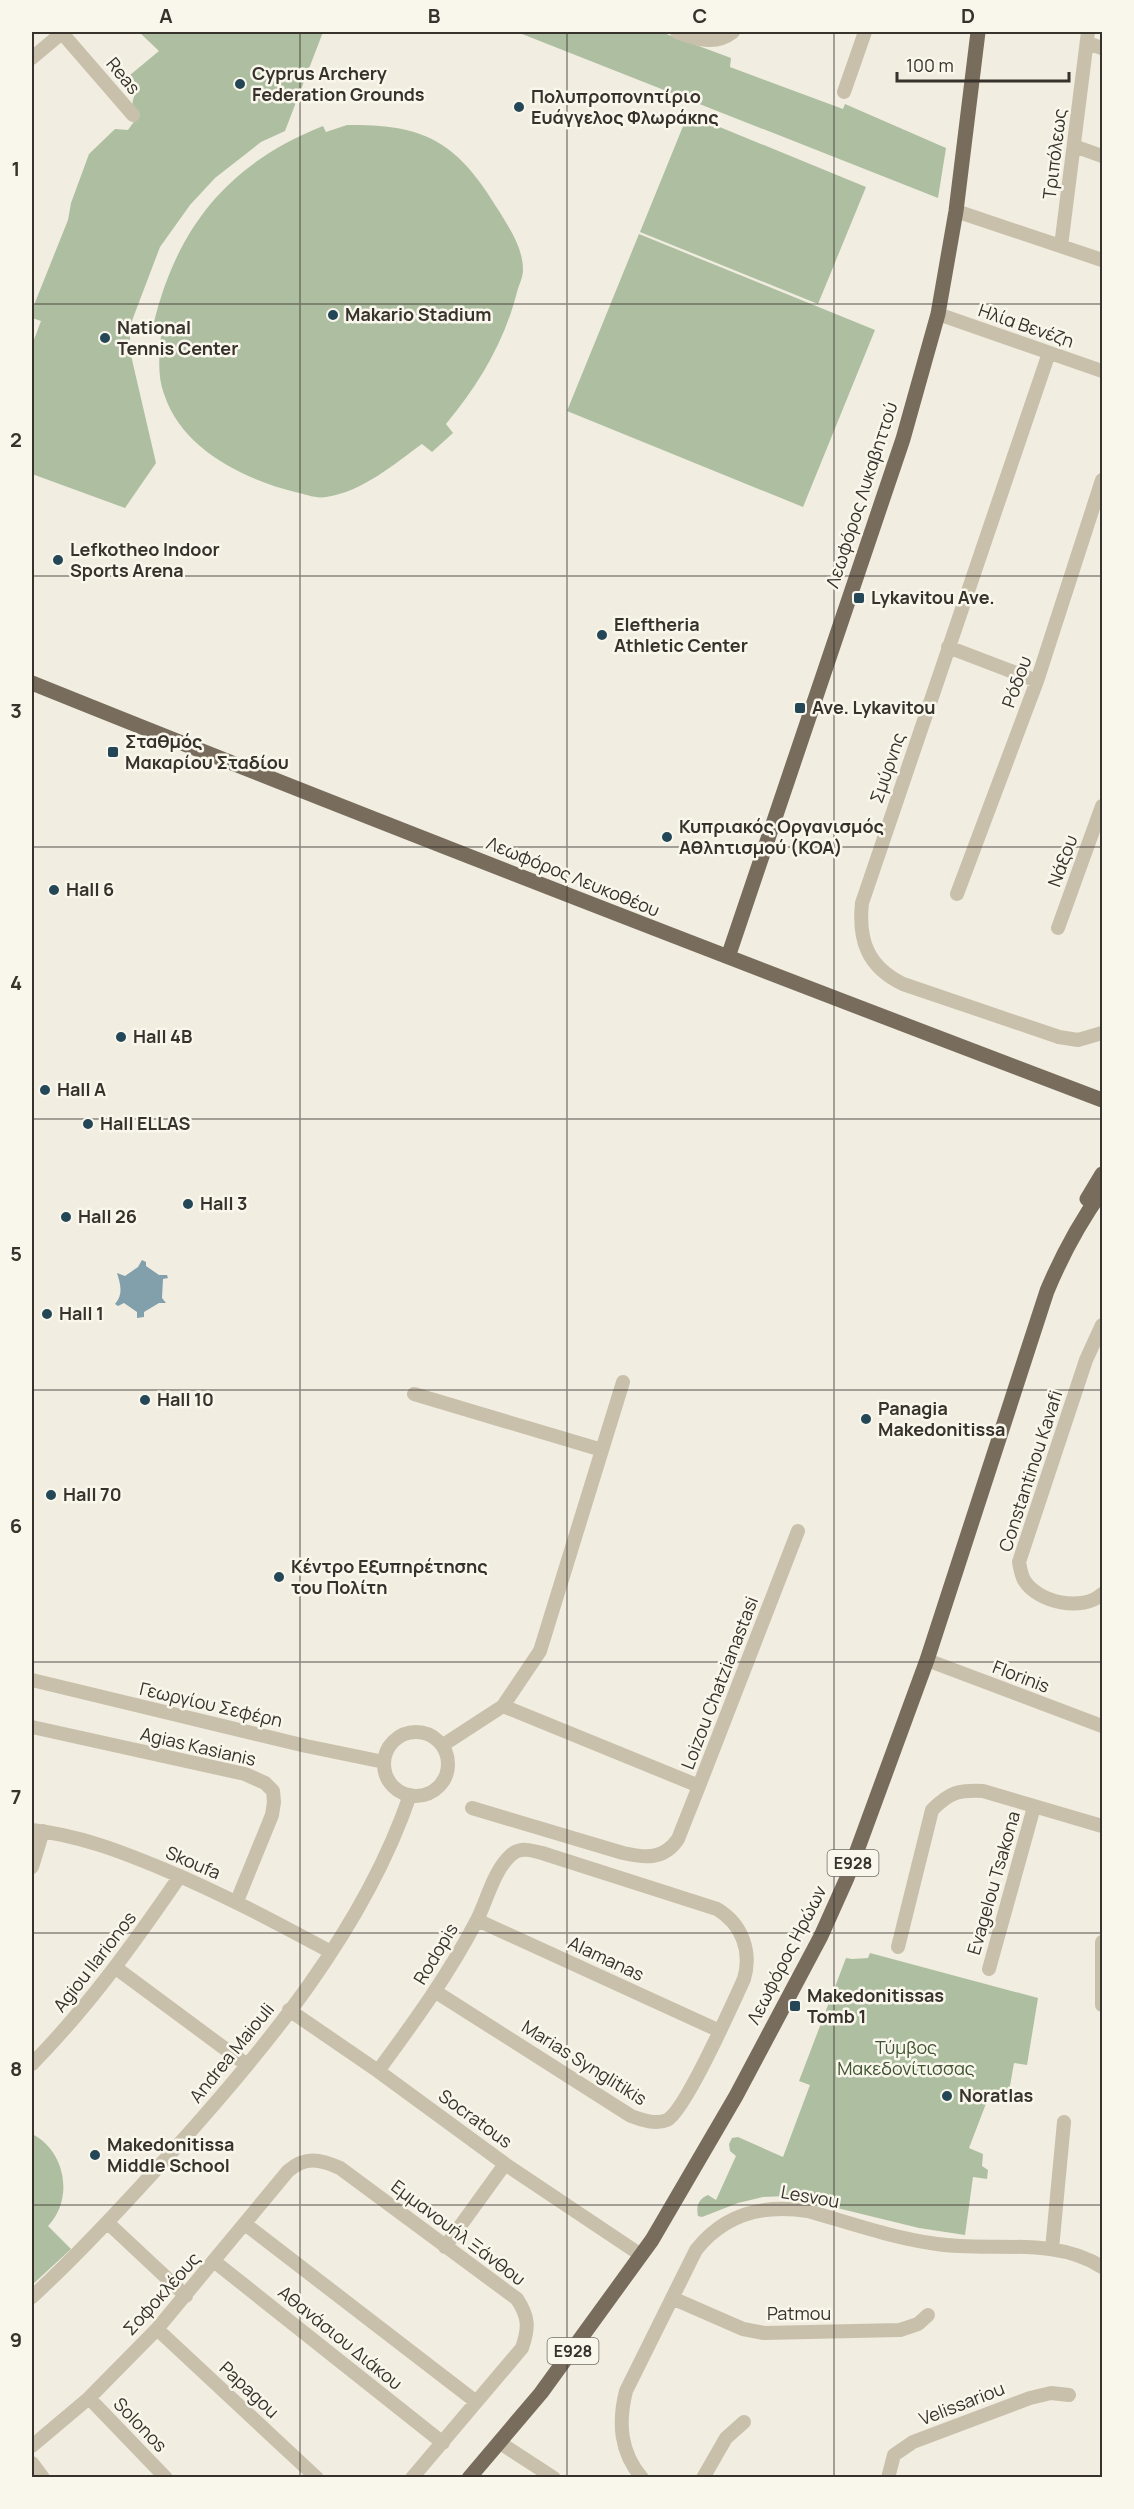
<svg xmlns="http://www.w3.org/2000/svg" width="1134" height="2509" viewBox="0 0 1134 2509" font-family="Manrope,sans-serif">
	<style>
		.green { fill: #aebfa1 }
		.water { fill: #81a0ac }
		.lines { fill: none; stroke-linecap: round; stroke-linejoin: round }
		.minor { stroke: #c9c0ac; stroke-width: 14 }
		.major { stroke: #786c5d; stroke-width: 15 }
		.grid { fill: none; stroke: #37322b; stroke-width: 1.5; stroke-opacity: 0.55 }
		.poi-dot { fill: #234756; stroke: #f9f6ec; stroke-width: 2 }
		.labels { text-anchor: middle; stroke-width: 5; stroke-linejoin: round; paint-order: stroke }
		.shield { fill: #f9f6ec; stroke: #716d65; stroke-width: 1.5 }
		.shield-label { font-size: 16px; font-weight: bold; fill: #37322b }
		.poi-label { font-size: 18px; font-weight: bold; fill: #37322b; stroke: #f9f6ec; text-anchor: start }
		.street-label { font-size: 18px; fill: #37322b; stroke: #f9f6ec }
		.park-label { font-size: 18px; fill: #3e5430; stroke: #f9f6ec }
		.neatline { fill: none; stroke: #37322b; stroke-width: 2 }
		.grid-label { font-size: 20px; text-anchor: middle; font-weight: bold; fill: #37322b }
	</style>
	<rect width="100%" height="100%" fill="#f1ede0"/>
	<path class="green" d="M139,32H323L285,131L261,142L215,178L190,205L160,247L130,326V351L156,463L125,508L32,474V345L41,321L32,318V310L68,220L71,203L89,154L115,129L128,130L138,116C129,107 132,98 139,88L130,75L159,51Z
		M517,32H661L731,58L730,67L843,109L845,104L946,148L938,198Z
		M688,114L866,187L818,304L640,232Z
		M347,125C427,124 458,143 499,211C510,229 523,248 523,270C523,277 519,285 517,292C504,343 479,384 446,424L453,433L432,452L422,444C394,464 362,492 326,497C316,499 305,494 295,492C243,479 182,449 164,394C156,372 160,348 162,325L154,322C178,225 230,163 323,126L326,132Z
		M639,234L875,330L803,507L567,411Z
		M870,1953L1038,1998L1027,2065L1014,2063L1007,2103L987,2101L969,2148L983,2154L982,2166L988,2170L987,2179L973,2177L965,2235L919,2228L788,2196L763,2197L738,2203L702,2217L698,2216C696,2207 698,2199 708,2195L716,2200L736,2156L730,2151L729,2144L732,2138L738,2137L783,2157L810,2085L799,2081L846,1958L852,1959L868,1958Z
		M32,2134C66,2151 74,2199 48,2226L71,2249L32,2285Z"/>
	<path class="water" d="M142,1260L146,1262V1266L159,1275H167L168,1278L163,1279L162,1298L166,1303H159L144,1312V1317L137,1318V1312L124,1303L118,1306L115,1304C124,1294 120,1283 117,1273L125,1276L138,1267Z"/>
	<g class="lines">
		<path class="minor" d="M677,32C696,39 715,46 733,32
			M62,33L133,115
			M1087,43L1102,48
			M32,58L63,32
			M844,92L865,32
			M1074,146L1102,156
			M956,211L1102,260
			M1061,246L1088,32
			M938,314L1102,371
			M1049,353L862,903C858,941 868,967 903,984L1059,1037L1078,1040L1102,1033
			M948,647L1037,681
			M957,894L1037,681L1102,480
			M1058,928L1102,806
			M1102,1325L1086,1360L1019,1562C1020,1568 1021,1574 1024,1580C1038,1603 1083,1612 1102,1594
			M414,1394L602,1450
			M927,1660L1102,1726
			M32,1680L306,1746L384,1762
			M503,1706L699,1786L798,1531
			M32,1727L245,1774L265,1783L273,1791L274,1802L272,1815L237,1901
			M384 1764a32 32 0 1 1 64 0a32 32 0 1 1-64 0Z
			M443,1745L503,1706L540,1651L623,1382
			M472,1808L623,1853C645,1858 664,1860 678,1839L699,1786
			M32,1830C78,1835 120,1851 163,1869C221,1893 275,1922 331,1952
			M32,1867L43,1831
			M477,1920L720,2031
			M1102,1942V2005
			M898,1947L932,1810C950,1792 958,1790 983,1791L1102,1826
			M116,1968L247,2065
			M989,1969L1034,1807
			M289,2010L378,2071L505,2164L641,2255
			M32,2064C89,2006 134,1943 180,1876
			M378,2071C414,2022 449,1974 477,1920C487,1900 494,1870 511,1855C520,1847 531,1850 542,1853L717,1909C742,1924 752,1951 744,1979C733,2003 685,2111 667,2120C656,2125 642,2120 631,2116L436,1992
			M108,2223L186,2296
			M245,2224L475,2401
			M445,2247L505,2164
			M1052,2249L1064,2122
			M215,2262L443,2443
			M32,2297C81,2252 126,2203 171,2153C265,2049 364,1930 410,1795
			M672,2298L743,2329L764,2333L900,2330L918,2324L928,2315
			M157,2329L317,2478
			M89,2398L166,2478
			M500,2443L554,2478
			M32,2446L89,2398L157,2329L288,2171C305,2156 320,2159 340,2168L517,2299C529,2317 529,2328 522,2348L412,2478
			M32,2463L43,2478
			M642,2478C620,2452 618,2423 626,2391L696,2250C725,2213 764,2204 808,2211C850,2223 893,2238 937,2244C991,2252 1054,2236 1102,2267
			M703,2478L726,2438L744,2422
			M888,2478L894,2455L913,2442L1030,2398L1051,2393L1069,2395"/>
		<path class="major" d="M32,683C387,826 744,964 1102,1100
			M728,957L903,439L938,314L956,211L978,32
			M1087,1199L1102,1174
			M469,2478L541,2393L652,2240L736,2096L821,1936L847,1878L927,1660L1047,1291C1062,1255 1080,1222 1102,1191"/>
	</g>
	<path class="grid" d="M300,32V2478M567,32V2478M834,32V2478M32,304H1102M32,576H1102M32,847H1102M32,1119H1102M32,1390H1102M32,1662H1102M32,1933H1102M32,2205H1102"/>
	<g class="poi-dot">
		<circle cx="240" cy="84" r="6"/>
		<circle cx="519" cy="107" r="6"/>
		<circle cx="333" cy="315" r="6"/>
		<circle cx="105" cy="338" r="6"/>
		<circle cx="58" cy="560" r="6"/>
		<rect x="853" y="592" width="12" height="12" rx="3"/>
		<circle cx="602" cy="635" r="6"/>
		<rect x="794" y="702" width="12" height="12" rx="3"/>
		<rect x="107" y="746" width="12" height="12" rx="3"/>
		<circle cx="667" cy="837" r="6"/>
		<circle cx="54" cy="890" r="6"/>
		<circle cx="121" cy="1037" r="6"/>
		<circle cx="45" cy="1090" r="6"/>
		<circle cx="88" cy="1124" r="6"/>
		<circle cx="188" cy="1204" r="6"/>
		<circle cx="66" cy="1217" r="6"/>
		<circle cx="47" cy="1314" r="6"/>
		<circle cx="145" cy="1400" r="6"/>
		<circle cx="866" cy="1419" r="6"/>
		<circle cx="51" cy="1495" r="6"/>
		<circle cx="279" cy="1577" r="6"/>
		<rect x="789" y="2000" width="12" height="12" rx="3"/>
		<circle cx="947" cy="2096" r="6"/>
		<circle cx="95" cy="2155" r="6"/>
	</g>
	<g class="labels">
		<g class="shield">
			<rect x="827.5" y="1850" width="51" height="26" rx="4.5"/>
			<rect x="547.5" y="2338" width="51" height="26" rx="4.5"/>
		</g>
		<g class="shield-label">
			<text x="853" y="1869">E928</text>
			<text x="573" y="2357">E928</text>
		</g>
		<g class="poi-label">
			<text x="252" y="80">Cyprus Archery<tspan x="252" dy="21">Federation Grounds</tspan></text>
			<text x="531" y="103">Πολυπροπονητίριο<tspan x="531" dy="21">Ευάγγελος Φλωράκης</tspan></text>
			<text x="345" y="321">Makario Stadium</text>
			<text x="117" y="334">National<tspan x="117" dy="21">Tennis Center</tspan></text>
			<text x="70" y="556">Lefkotheo Indoor<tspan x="70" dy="21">Sports Arena</tspan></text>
			<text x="871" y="604">Lykavitou Ave.</text>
			<text x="614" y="631">Eleftheria<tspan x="614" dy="21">Athletic Center</tspan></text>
			<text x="812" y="714">Ave. Lykavitou</text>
			<text x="125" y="748">Σταθμός<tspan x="125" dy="21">Μακαρίου Σταδίου</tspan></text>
			<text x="679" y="833">Κυπριακός Οργανισμός<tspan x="679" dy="21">Αθλητισμού (ΚΟΑ)</tspan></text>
			<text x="66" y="896">Hall 6</text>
			<text x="133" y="1043">Hall 4B</text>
			<text x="57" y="1096">Hall A</text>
			<text x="100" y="1130">Hall ELLAS</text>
			<text x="200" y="1210">Hall 3</text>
			<text x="78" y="1223">Hall 26</text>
			<text x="59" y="1320">Hall 1</text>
			<text x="157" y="1406">Hall 10</text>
			<text x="878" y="1415">Panagia<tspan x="878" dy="21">Makedonitissa</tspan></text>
			<text x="63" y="1501">Hall 70</text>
			<text x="291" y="1573">Κέντρο Εξυπηρέτησης<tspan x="291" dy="21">του Πολίτη</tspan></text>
			<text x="807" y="2002">Makedonitissas<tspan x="807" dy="21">Tomb 1</tspan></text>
			<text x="959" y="2102">Noratlas</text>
			<text x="107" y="2151">Makedonitissa<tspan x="107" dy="21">Middle School</tspan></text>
		</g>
		<g class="street-label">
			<text transform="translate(123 76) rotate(50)" y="6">Reas</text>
			<text transform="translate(1055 154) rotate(-83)" y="6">Τριπόλεως</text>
			<text transform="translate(1026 326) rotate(19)" y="6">Ηλία Βενέζη</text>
			<text transform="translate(862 495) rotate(-72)" y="6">Λεωφόρος Λυκαβηττού</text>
			<text transform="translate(1017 682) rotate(-70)" y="6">Ρόδου</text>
			<text transform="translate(888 768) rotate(-71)" y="6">Σμύρνης</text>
			<text transform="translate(1063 861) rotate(-70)" y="6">Νάξου</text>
			<text transform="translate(573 877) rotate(22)" y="6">Λεωφόρος Λευκοθέου</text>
			<text transform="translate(1031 1471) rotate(-72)" y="6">Constantinou Kavafi</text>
			<text transform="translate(1021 1677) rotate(21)" y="6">Florinis</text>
			<text transform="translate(720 1683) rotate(-69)" y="6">Loizou Chatzianastasi</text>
			<text transform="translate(211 1705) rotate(13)" y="6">Γεωργίου Σεφέρη</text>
			<text transform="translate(198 1747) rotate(13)" y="6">Agias Kasianis</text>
			<text transform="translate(193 1863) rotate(23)" y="6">Skoufa</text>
			<text transform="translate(994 1883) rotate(-74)" y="6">Evagelou Tsakona</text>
			<text transform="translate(436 1954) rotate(-59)" y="6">Rodopis</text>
			<text transform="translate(787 1955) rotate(-63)" y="6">Λεωφόρος Ηρώων</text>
			<text transform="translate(606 1959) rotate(25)" y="6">Alamanas</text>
			<text transform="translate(95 1962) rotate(-52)" y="6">Agiou Ilarionos</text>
			<text transform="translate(232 2053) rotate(-51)" y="6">Andrea Maiouli</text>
			<text transform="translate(584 2063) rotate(32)" y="6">Marias Synglitikis</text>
			<text transform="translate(475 2119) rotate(36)" y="6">Socratous</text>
			<text transform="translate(810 2197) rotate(10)" y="6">Lesvou</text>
			<text transform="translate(458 2233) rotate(37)" y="6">Εμμανουήλ Ξάνθου</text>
			<text transform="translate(162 2294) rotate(-48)" y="6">Σοφοκλέους</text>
			<text x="799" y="2320">Patmou</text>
			<text transform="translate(340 2338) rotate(39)" y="6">Αθανάσιου Διάκου</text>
			<text transform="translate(249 2390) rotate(43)" y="6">Papagou</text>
			<text transform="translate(962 2404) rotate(-21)" y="6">Velissariou</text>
			<text transform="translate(140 2425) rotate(46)" y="6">Solonos</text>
		</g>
		<g class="park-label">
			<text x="906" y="2054">Τύμβος<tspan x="906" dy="21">Μακεδονίτισσας</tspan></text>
		</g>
	</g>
	<rect width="1134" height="2509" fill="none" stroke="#f9f6ec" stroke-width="66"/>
	<path d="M897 72v9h172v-9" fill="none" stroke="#37322b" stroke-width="3"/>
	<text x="906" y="72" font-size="18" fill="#37322b" stroke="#f9f6ec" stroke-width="4.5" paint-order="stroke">100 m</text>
	<rect x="33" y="33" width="1068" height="2443" class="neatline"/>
	<g class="grid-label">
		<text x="166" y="23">A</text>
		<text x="434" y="23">B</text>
		<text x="700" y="23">C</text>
		<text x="968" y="23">D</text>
		<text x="16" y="176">1</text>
		<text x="16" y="447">2</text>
		<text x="16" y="718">3</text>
		<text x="16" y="990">4</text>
		<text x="16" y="1261">5</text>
		<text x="16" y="1533">6</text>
		<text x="16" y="1804">7</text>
		<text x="16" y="2076">8</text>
		<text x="16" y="2347">9</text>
	</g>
</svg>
